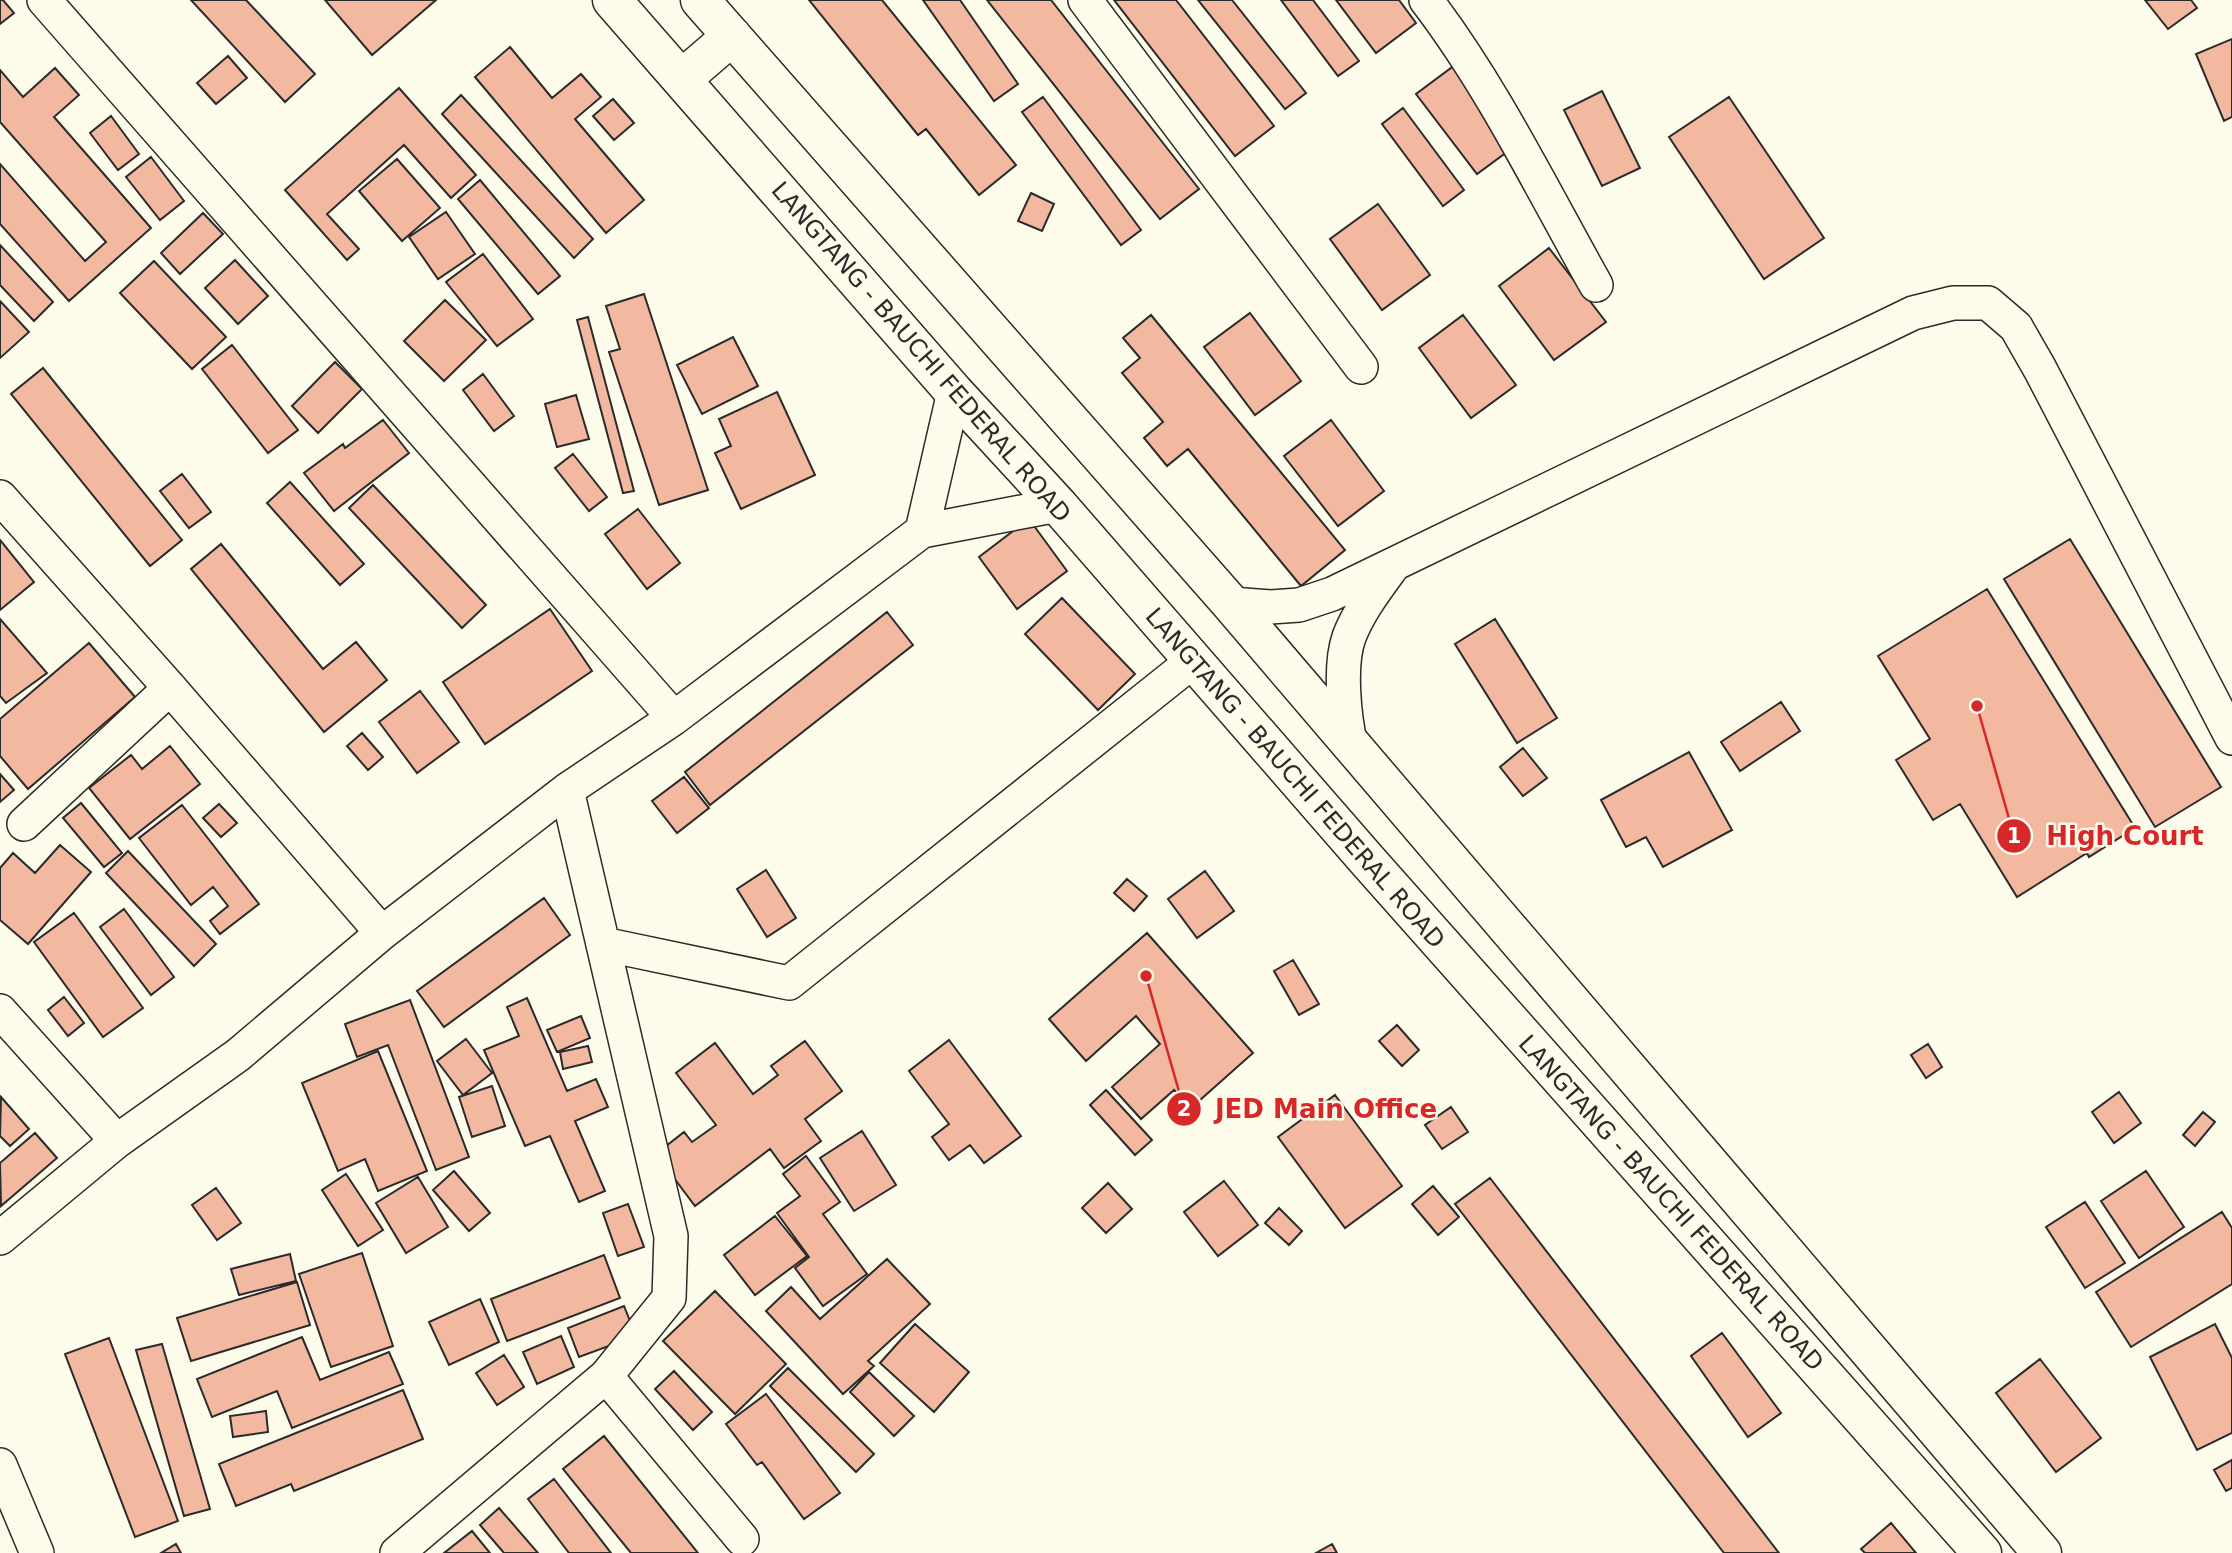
<svg xmlns="http://www.w3.org/2000/svg" width="2232" height="1553" viewBox="0 0 2232 1553" font-family="'DejaVu Sans',sans-serif">
	<style>
		.building { fill: #f2b8a0; stroke: #2b2b2b; stroke-width: 2 }
		.lines { fill: none; stroke-linecap: round; stroke-linejoin: round }
		.minor-casing { stroke: #2b2b2b; stroke-width: 36 }
		.primary-casing { stroke: #2b2b2b; stroke-width: 41 }
		.minor { stroke: #fdfbea; stroke-width: 33 }
		.primary { stroke: #fdfbea; stroke-width: 38 }
		.labels { text-anchor: middle; stroke-width: 5; stroke-linejoin: round; paint-order: stroke }
		.street-label { font-size: 24px; fill: #2b2b2b; stroke: #fdfbea }
		.leader { fill: none; stroke: #d62828; stroke-width: 2.5 }
		.callout-dot { fill: #d62828; stroke: #fdfbea; stroke-width: 2.5 }
		.mark-label { font-size: 21px; text-anchor: middle; font-weight: bold; fill: #fff }
		.callout-label { font-size: 26px; text-anchor: middle; font-weight: bold; fill: #d62828; stroke: #fdfbea; stroke-width: 5; stroke-linejoin: round; paint-order: stroke }
	</style>
	<rect width="100%" height="100%" fill="#fdfbea"/>
	<path class="building" d="M0,0H3L14,13L0,24Z
		M191,0H246L315,74L285,102Z
		M325,0H436L372,55Z
		M809,0H882L1016,165L979,195L926,129L918,135Z
		M923,0H960L1018,84L994,101Z
		M987,0H1051L1199,189L1160,219Z
		M1114,0H1176L1274,126L1235,156Z
		M1198,0H1232L1306,93L1285,109Z
		M1281,0H1313L1359,61L1338,76Z
		M1336,0H1399L1416,23L1376,53Z
		M2145,0H2191L2197,8L2168,29Z
		M2232,39V117L2224,121L2196,54Z
		M510,47L552,98L581,74L601,97L575,119L644,200L606,233L475,77Z
		M228,56L247,78L216,104L197,83Z
		M1455,65L1515,146L1477,174L1416,94Z
		M55,68L79,95L54,117L151,228L69,301L0,224V164L85,261L106,242L0,122V70L23,97Z
		M399,88L476,175L451,198L404,145L327,214L359,249L347,260L285,190Z
		M1602,91L1640,168L1602,186L1564,110Z
		M461,95L593,239L574,258L442,114Z
		M1043,97L1141,230L1121,245L1022,112Z
		M1729,97L1824,238L1764,279L1669,137Z
		M613,99L634,123L614,140L593,116Z
		M1403,108L1464,190L1443,206L1382,124Z
		M111,116L139,154L118,170L90,133Z
		M151,157L184,201L160,220L126,177Z
		M397,159L440,208L402,241L359,191Z
		M480,180L560,276L538,294L458,199Z
		M1031,193L1054,204L1042,231L1018,221Z
		M1378,204L1430,275L1382,310L1330,239Z
		M446,212L475,254L438,279L409,237Z
		M203,213L223,234L180,274L161,253Z
		M0,245L53,302L34,321L0,285Z
		M1549,248L1606,322L1554,360L1499,286Z
		M483,254L533,319L497,346L446,282Z
		M235,260L268,296L238,324L205,288Z
		M154,261L226,337L192,369L120,293Z
		M644,294L708,490L659,505L609,352L620,349L606,306Z
		M445,300L486,340L444,381L404,341Z
		M0,301L29,332L0,358Z
		M1250,313L1301,381L1255,415L1204,347Z
		M1151,315L1345,550L1301,586L1188,449L1167,466L1144,438L1163,422L1122,373L1140,358L1123,338Z
		M1463,315L1516,385L1471,418L1419,348Z
		M588,317L634,491L623,493L577,320Z
		M733,337L758,386L702,414L677,365Z
		M232,345L298,430L268,453L202,369Z
		M335,362L362,389L318,433L292,406Z
		M43,368L182,540L150,566L11,394Z
		M483,374L514,416L494,431L463,390Z
		M777,392L815,475L741,509L715,453L731,446L719,419Z
		M576,395L589,439L557,447L545,404Z
		M383,420L409,453L334,511L304,473L343,444L345,448Z
		M1331,420L1384,491L1338,526L1284,456Z
		M573,454L607,497L589,511L555,468Z
		M182,474L211,512L189,528L160,491Z
		M290,482L364,564L340,585L267,503Z
		M373,485L486,605L462,628L349,508Z
		M638,509L680,563L647,589L605,534Z
		M1029,519L1067,571L1017,609L979,557Z
		M2070,539L2221,787L2155,827L2004,579Z
		M0,540L34,582L0,610Z
		M221,544L323,669L356,642L387,680L324,732L191,569Z
		M1987,589L2135,828L2089,857L2087,853L2017,897L1960,804L1933,820L1896,760L1930,739L1878,656Z
		M1062,598L1135,674L1098,710L1025,634Z
		M550,609L592,671L485,744L443,682Z
		M887,612L913,645L710,805L685,772Z
		M0,619L47,673L6,703L0,696Z
		M1495,619L1557,718L1517,743L1455,644Z
		M89,643L135,697L28,789L0,756V719Z
		M420,691L459,742L417,773L379,722Z
		M1781,702L1800,731L1740,771L1721,742Z
		M362,733L383,757L368,770L347,746Z
		M170,746L200,784L130,839L89,788L131,755L142,769Z
		M1523,748L1547,778L1523,796L1500,767Z
		M1689,752L1732,830L1663,867L1646,837L1626,847L1601,800Z
		M0,774L14,790L0,802Z
		M684,777L709,808L677,833L652,801Z
		M81,803L122,853L104,867L63,818Z
		M219,804L237,823L221,837L203,818Z
		M182,805L259,904L220,934L210,921L228,906L213,887L191,905L139,838Z
		M60,845L91,872L28,944L0,920V868L13,853L35,873Z
		M128,851L216,944L194,966L106,873Z
		M766,870L796,918L767,937L737,889Z
		M1205,871L1234,911L1197,938L1168,899Z
		M1127,879L1147,896L1134,911L1114,893Z
		M544,898L570,935L444,1027L417,991Z
		M124,909L174,977L151,995L100,927Z
		M74,913L143,1008L103,1037L34,942Z
		M1147,933L1253,1053L1191,1108L1174,1090L1141,1119L1112,1087L1160,1044L1136,1016L1086,1061L1049,1019Z
		M1293,960L1319,1004L1299,1015L1274,971Z
		M64,997L84,1023L68,1036L48,1010Z
		M527,998L567,1091L596,1079L608,1107L575,1121L605,1191L579,1202L550,1136L525,1146L484,1050L519,1036L507,1007Z
		M410,1000L469,1157L436,1170L388,1045L357,1057L345,1024Z
		M581,1016L590,1038L557,1052L547,1030Z
		M1397,1025L1419,1050L1402,1066L1379,1041Z
		M466,1039L492,1073L463,1095L437,1061Z
		M949,1040L1021,1136L984,1163L970,1145L949,1160L932,1137L949,1124L909,1071Z
		M805,1041L842,1091L805,1119L821,1141L784,1168L770,1149L695,1206L656,1154L684,1132L692,1142L716,1125L676,1073L715,1043L753,1094L778,1075L771,1066Z
		M1928,1044L1942,1067L1926,1078L1911,1055Z
		M588,1046L592,1062L563,1069L560,1052Z
		M378,1051L427,1171L378,1191L365,1159L338,1171L302,1083Z
		M492,1086L505,1126L472,1137L459,1097Z
		M1106,1090L1152,1140L1135,1155L1090,1105Z
		M2119,1092L2141,1123L2114,1143L2092,1112Z
		M1335,1095L1402,1186L1345,1228L1278,1137Z
		M1,1097L29,1129L10,1146L0,1136Z
		M1451,1107L1468,1132L1442,1149L1425,1125Z
		M2203,1112L2215,1122L2195,1146L2183,1135Z
		M862,1131L896,1185L854,1211L820,1158Z
		M35,1133L57,1158L1,1206L0,1163Z
		M806,1156L840,1202L823,1214L867,1274L823,1306L795,1268L809,1257L777,1213L800,1196L783,1174Z
		M454,1171L490,1213L469,1231L433,1190Z
		M2146,1171L2184,1227L2139,1258L2101,1201Z
		M346,1174L383,1230L358,1246L322,1190Z
		M418,1177L448,1227L406,1253L376,1203Z
		M1490,1178L1779,1553H1724L1455,1204Z
		M1224,1181L1258,1225L1218,1256L1184,1212Z
		M1108,1183L1132,1209L1106,1233L1082,1208Z
		M1433,1186L1459,1217L1438,1235L1412,1204Z
		M216,1188L241,1223L217,1240L192,1205Z
		M2085,1202L2125,1263L2085,1288L2046,1227Z
		M628,1204L644,1247L618,1256L603,1213Z
		M1279,1208L1302,1231L1289,1245L1265,1223Z
		M2222,1212L2232,1228V1284L2131,1347L2096,1292Z
		M775,1216L807,1256L755,1295L724,1255Z
		M362,1253L393,1346L331,1367L299,1274Z
		M290,1254L296,1281L239,1295L231,1269Z
		M604,1255L620,1298L507,1341L491,1299Z
		M887,1259L930,1304L868,1361L874,1366L843,1394L766,1311L791,1287L820,1319Z
		M297,1282L310,1325L191,1361L177,1318Z
		M715,1291L786,1364L735,1414L663,1341Z
		M480,1299L499,1342L449,1365L429,1322Z
		M624,1306L636,1336L579,1357L568,1328Z
		M915,1324L969,1372L934,1412L880,1363Z
		M2215,1324L2232,1358V1433L2197,1450L2150,1357Z
		M1722,1333L1781,1413L1748,1437L1691,1356Z
		M561,1336L574,1367L537,1384L523,1352Z
		M302,1337L320,1380L389,1352L403,1384L292,1428L277,1391L212,1417L197,1379Z
		M109,1338L178,1521L135,1537L65,1354Z
		M162,1344L210,1509L184,1516L136,1350Z
		M504,1355L524,1387L497,1405L476,1373Z
		M2040,1359L2101,1438L2056,1472L1996,1393Z
		M788,1368L874,1454L856,1472L770,1386Z
		M674,1371L712,1412L693,1430L655,1389Z
		M869,1372L914,1416L894,1436L850,1392Z
		M403,1390L423,1439L294,1491L291,1484L236,1506L219,1464Z
		M766,1394L840,1493L804,1519L762,1462L757,1465L726,1424Z
		M266,1411L268,1432L233,1437L230,1416Z
		M604,1436L698,1553H631L563,1469Z
		M2232,1460V1488L2226,1491L2214,1470Z
		M554,1479L611,1553H569L528,1499Z
		M499,1508L538,1553H504L480,1525Z
		M1891,1523L1916,1553H1865L1861,1549Z
		M472,1531L490,1553H444Z
		M176,1544L181,1553H161Z
		M1332,1544L1337,1553H1316Z"/>
	<g class="lines">
		<g class="minor-casing">
			<path id="minor" d="M44,0L674,718
				M1085,0L1361,367
				M1426,0C1492,86 1543,191 1596,285
				M0,497L170,688L382,933
				M922,531L954,392
				M1231,604L1270,607L1299,605L1332,594L1913,313L1953,303H1988L2016,327L2040,369L2232,738
				M1351,746C1344,716 1339,665 1349,637C1359,611 1376,589 1392,567
				M24,824L170,688
				M603,944L789,983L1193,661
				M0,1011L117,1141
				M0,1238L117,1141L238,1055L382,933L567,790L674,718L922,531L1058,505
				M606,1376L742,1539
				M0,1465L37,1553
				M397,1553L606,1376L669,1298L671,1236L567,790"/>
		</g>
		<g class="primary-casing">
			<path id="primary" d="M612,0L954,392L1058,505L1367,860L1982,1553
				M700,0L1231,604L2042,1553
				M682,79L732,36"/>
		</g>
		<use href="#minor" class="minor"/>
		<use href="#primary" class="primary"/>
	</g>
	<g class="labels">
		<g class="street-label">
			<text transform="translate(921 352) rotate(49)" y="8">LANGTANG - BAUCHI FEDERAL ROAD</text>
			<text transform="translate(1295 778) rotate(49)" y="8">LANGTANG - BAUCHI FEDERAL ROAD</text>
			<text transform="translate(1671 1203) rotate(48)" y="8">LANGTANG - BAUCHI FEDERAL ROAD</text>
		</g>
	</g>
	<path class="leader" d="M1977 706L2014 836M1146 976L1184 1109"/>
	<g class="callout-dot">
		<circle cx="1977" cy="706" r="7"/>
		<circle cx="1146" cy="976" r="7"/>
		<circle cx="2014" cy="836" r="18"/>
		<circle cx="1184" cy="1109" r="18"/>
	</g>
	<g class="mark-label">
		<text x="2014" y="843">1</text>
		<text x="1184" y="1116">2</text>
	</g>
	<g class="callout-label">
		<text x="2125" y="845">High Court</text>
		<text x="1326" y="1118">JED Main Office</text>
	</g>
</svg>
